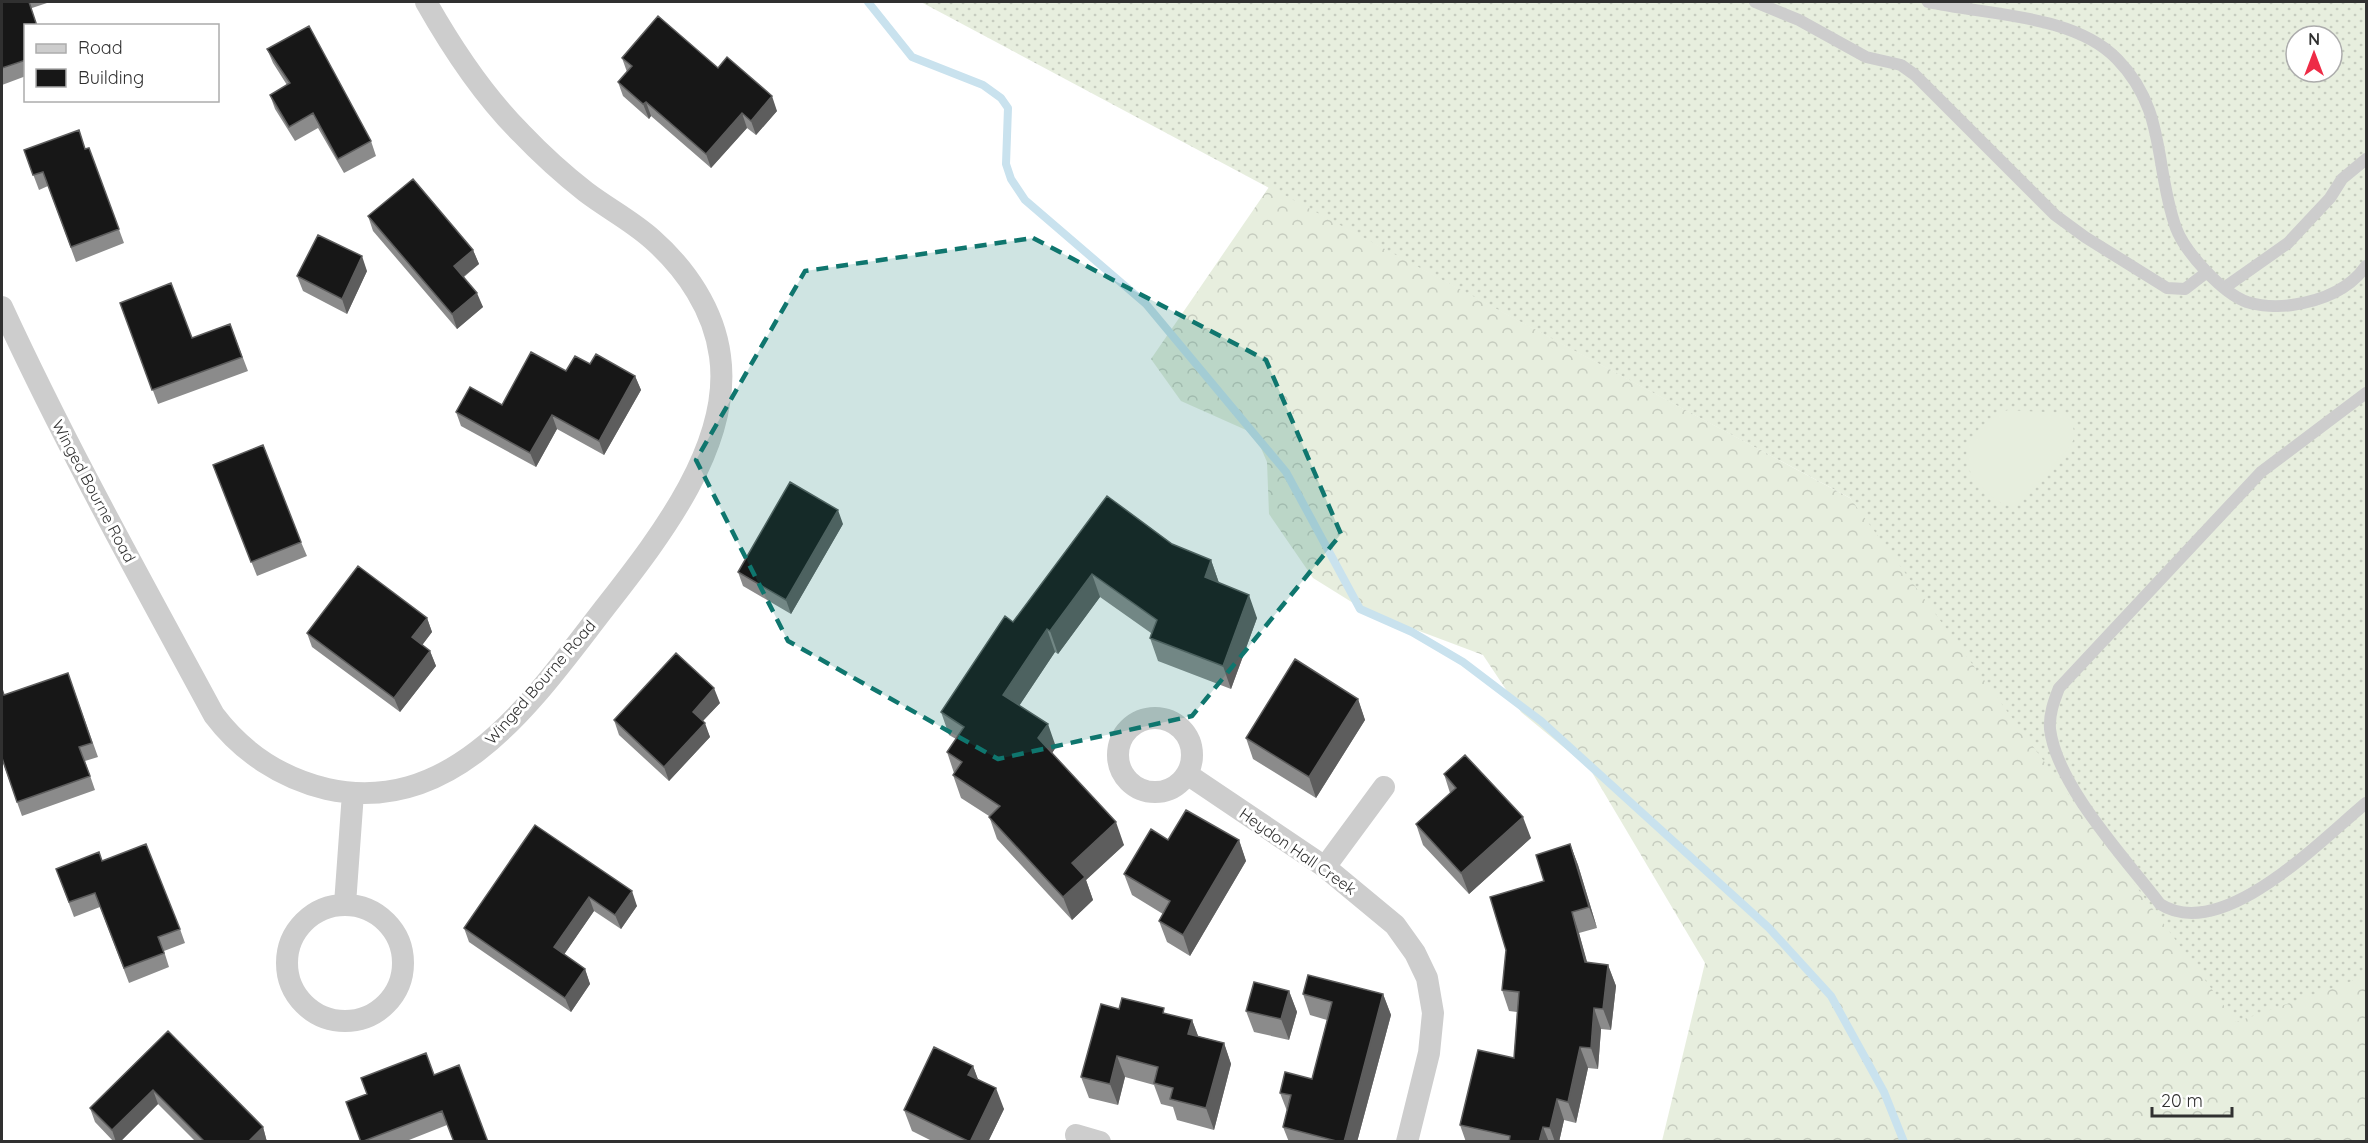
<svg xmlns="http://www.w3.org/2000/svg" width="2368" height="1143" viewBox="0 0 2368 1143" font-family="Quicksand,sans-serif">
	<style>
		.grass { fill: url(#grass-dots); fill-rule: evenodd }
		.forest { fill: url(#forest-crowns) }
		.garden { fill: #e7eede }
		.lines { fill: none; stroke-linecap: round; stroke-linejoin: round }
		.stream { stroke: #c9e2ee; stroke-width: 8 }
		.lane { stroke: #cdcdcd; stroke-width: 12 }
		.street { stroke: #cdcdcd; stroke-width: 22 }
		.wall { fill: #8b8b8b }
		.shaded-wall { fill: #5d5d5d }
		.building { fill: #171717; stroke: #5d5d5d; stroke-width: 1.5 }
		.marked { fill: #0f766e; fill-opacity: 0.2; stroke: #0f766e; stroke-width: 4.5; stroke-dasharray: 12 8; stroke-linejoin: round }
		.labels { text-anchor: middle; stroke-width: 6; stroke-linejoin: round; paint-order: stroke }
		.street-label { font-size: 16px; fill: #303030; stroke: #fff }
	</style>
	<defs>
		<pattern id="grass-dots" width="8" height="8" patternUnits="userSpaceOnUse" patternTransform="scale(1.5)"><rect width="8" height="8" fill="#e7eede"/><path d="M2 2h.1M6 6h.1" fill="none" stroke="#c6ccbf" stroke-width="1.8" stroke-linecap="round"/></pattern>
		<pattern id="forest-crowns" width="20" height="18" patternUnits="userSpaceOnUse" patternTransform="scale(1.5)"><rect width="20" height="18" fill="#e7eede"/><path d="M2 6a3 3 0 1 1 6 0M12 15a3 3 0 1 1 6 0" fill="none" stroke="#c6ccbf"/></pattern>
	</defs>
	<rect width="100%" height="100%" fill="#fff"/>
	<path class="grass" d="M921,2H2366V1141H2267L1850,498ZM2296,36H2332V72H2296Z"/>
	<path class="forest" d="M1269,187L1850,498L2236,1022L2366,976V1141H1662L1705,963L1590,769L1521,712L1483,655L1366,611L1313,578L1269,514L1267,462L1255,434L1181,401L1151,359Z"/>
	<path class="garden" d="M2008,410L2063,413C2076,425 2079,439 2065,452C2056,461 2023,502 2016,505C2000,511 1970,478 1967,464C1962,440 1988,416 2008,410Z"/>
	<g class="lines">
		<path class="stream" d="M868,2L912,57L983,85L1001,98L1008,108L1006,164L1011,179L1025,200L1146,304L1286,472L1360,609L1412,632L1463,662L1541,721L1769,928L1831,996L1884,1092L1904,1142"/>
		<path class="lane" d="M1755,2L1799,20L1866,57L1901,65L1915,75L2055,215L2085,237L2167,288L2185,289L2207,272
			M1928,2C1985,15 2074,14 2117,59C2167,110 2154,167 2176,228C2185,252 2222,293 2247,302C2260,306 2278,307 2292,305C2320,301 2349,290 2366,266
			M2224,288L2288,243L2330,198L2342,179L2366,159
			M2366,393L2261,472L2059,688C2054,701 2049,714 2050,729C2057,786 2125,858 2160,904C2222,944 2321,840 2366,803"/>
		<path class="street" d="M2,307C66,446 141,580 214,715C242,752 281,778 327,789C455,817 534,699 603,610C655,543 733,447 720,356C714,310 686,269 652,239C632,221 607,208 586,192C563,174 541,154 521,133C483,95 452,48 426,2
			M1118 755a37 37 0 1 1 74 0a37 37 0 1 1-74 0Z
			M1187,774L1325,867L1395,925L1415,953L1427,978L1433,1013L1429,1053L1407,1142
			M1325,867L1384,787
			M345,904L353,793
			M287 963a58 58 0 1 1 116 0a58 58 0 1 1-116 0Z
			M1076,1135L1100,1142"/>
	</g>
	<path class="wall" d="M2,2H47V3L32,8L26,26V76L2,85Z
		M267,49L371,141L376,156L344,173L318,128L295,141L275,109L270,95L287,85L273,63Z
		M622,58L718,68L777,111L756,135L747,128L711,168L651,116L649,119L623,96L618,82L627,72Z
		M89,148L124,243L76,262L48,186L39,190L24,150L85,149Z
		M368,216L473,250L479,264L464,277L483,307L457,329L373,231Z
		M367,271L347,314L303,291L297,276Z
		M120,303L192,338L230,324L248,371L158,404Z
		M590,364L635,376L641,390L604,455L557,429L536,467L461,426L456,412L502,405Z
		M213,465L301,542L307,556L257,576Z
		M1107,496L1172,544L1211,560L1219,583L1257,618L1231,689L1158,661L1150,638L1151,633L1100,597L1058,654L1055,652L1019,706L1056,747L1052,753L1124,845L1086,880L1093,900L1072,920L997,839L989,816L961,798L953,775L954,773L947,752L956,739L949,735L941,712L1013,622Z
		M843,524L791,614L743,586L738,572Z
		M427,618L432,632L422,645L430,651L436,666L400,712L312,647L307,633Z
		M68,673L98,757L85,761L95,790L22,816L2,760V761V688L4,695Z
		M1358,699L1365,720L1316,798L1253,759L1246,738Z
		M720,703L703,721L710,737L669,781L619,735L614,720Z
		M1444,774L1531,838L1469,894L1423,845L1416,824L1450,793Z
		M535,825L637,906L621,929L594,911L564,954L585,969L590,984L571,1012L469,942L464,928Z
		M1168,840H1239L1246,861L1190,956L1167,942L1159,921L1163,914L1132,895L1124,874Z
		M1570,844L1578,865L1597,928L1579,933L1587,963L1608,965L1616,986L1611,1030L1601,1029L1598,1069L1588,1068L1576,1123L1564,1120L1559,1142H1466L1460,1125L1514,1058L1517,1012L1509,1011L1502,990L1544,881Z
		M102,861L180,929L185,943L164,951L169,967L129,983L100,907L74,917L56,869Z
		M1289,991L1297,1012L1289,1040L1254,1032L1246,1011Z
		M1303,994H1383L1391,1015L1357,1142H1289L1283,1127L1287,1111L1280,1093L1312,1079L1327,1020L1310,1015Z
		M1119,1009L1166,1014L1192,1020L1198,1036L1224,1043L1231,1064L1214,1130L1177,1120L1173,1107L1161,1104L1154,1085L1125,1077L1118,1105L1089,1098L1081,1077Z
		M168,1031L263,1127L267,1142H196L158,1104L120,1142H114L95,1122L90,1108Z
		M973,1066L978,1080L1004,1109L988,1142H934L912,1131L904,1110Z
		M434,1075L447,1125L404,1142H361L367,1094L361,1078Z"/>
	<path class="shaded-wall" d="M772,96L777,111L756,135L751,121Z
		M646,102L651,116L649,119L643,104Z
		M742,113L747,128L711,168L706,154Z
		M473,250L479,264L459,280L454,266Z
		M362,256L367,271L347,314L342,299Z
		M477,293L483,307L457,329L452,314Z
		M635,376L641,390L604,455L599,441Z
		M552,415L557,429L536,467L530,453Z
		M838,510L843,524L791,614L786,600Z
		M1211,560L1219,583L1205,577Z
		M1092,574L1100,597L1058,654L1050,631Z
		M1249,595L1257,618L1231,689L1223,666Z
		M427,618L432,632L417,652L412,637Z
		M1047,629L1055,652L1011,718L1003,695Z
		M430,651L436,666L400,712L394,698Z
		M714,688L720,703L698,726L693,712Z
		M1358,699L1365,720L1316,798L1309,777Z
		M705,723L710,737L669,781L664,767Z
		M1048,724L1056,747L1047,761L1038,738Z
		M1523,817L1531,838L1469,894L1461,873Z
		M1116,822L1124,845L1086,880L1093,900L1072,920L1063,897L1072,863Z
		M1239,840L1246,861L1190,956L1183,935Z
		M1570,844L1578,865L1597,928L1589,907Z
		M632,891L637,906L621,929L615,915Z
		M589,897L594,911L559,962L554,947Z
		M1572,912L1579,933L1593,983L1585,962Z
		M1608,965L1616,986L1611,1030L1603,1009Z
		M585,969L590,984L571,1012L565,998Z
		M1289,991L1297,1012L1289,1040L1281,1019Z
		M1383,994L1391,1015L1357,1142H1344Z
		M1594,1008L1601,1029L1598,1069L1591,1048Z
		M1192,1020L1200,1041L1188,1034Z
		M1224,1043L1231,1064L1214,1130L1206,1108Z
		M1580,1047L1588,1068L1576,1123L1568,1102Z
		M1117,1056L1125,1077L1118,1105L1110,1084Z
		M973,1066L981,1087L968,1075Z
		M996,1088L1004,1109L988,1142H970Z
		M153,1090L158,1104L120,1142H116L112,1130Z
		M1557,1099L1564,1120L1559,1142H1555L1550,1128Z
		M263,1127L267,1142H248Z
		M1543,1127L1549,1142H1539Z"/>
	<path class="building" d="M2,2H29L37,26H26V60L2,68Z
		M658,16L718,68L727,57L772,96L751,121L742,113L706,154L646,102L643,104L618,82L632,66L622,58Z
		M309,26L371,141L338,159L313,113L289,127L270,95L290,83L267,49Z
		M79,130L85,149L89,148L119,229L71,247L43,172L33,175L24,150Z
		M413,179L473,250L454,266L477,293L452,314L368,216Z
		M318,235L362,256L342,299L297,276Z
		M171,283L192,338L230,324L242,357L152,390L120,303Z
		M531,352L566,371L575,356L590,364L596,354L635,376L599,441L552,415L530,453L456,412L470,387L502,405Z
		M263,445L301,542L251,562L213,465Z
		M790,482L838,510L786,600L738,572Z
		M1107,496L1172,544L1211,560L1205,577L1249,595L1223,666L1150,638L1157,620L1092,574L1050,631L1047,629L1003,695L1048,724L1038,738L1116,822L1072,863L1085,877L1063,897L989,817L1000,806L953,775L962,762L947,752L964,727L941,712L1005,616L1013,622Z
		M358,566L427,618L412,637L430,651L394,698L307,633Z
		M676,653L714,688L693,712L705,723L664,767L614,720Z
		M1295,659L1358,699L1309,777L1246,738Z
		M68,673L92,743L79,747L90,776L17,802L2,758V689L4,695Z
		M1465,755L1523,817L1461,873L1416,824L1456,788L1444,774Z
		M1186,810L1239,840L1183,935L1159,921L1170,901L1124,874L1151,829L1168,840Z
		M535,825L632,891L615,915L589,897L554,947L585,969L565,998L464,928Z
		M146,844L180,929L158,937L164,953L124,968L95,893L69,902L56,869L99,852L102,861Z
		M1570,844L1589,907L1572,912L1585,962L1608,965L1603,1009L1594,1008L1591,1048L1580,1047L1568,1102L1557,1099L1550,1128L1543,1127L1539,1142H1509L1510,1136L1460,1125L1478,1050L1514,1058L1519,992L1502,990L1506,950L1490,897L1544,881L1536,855Z
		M1308,975L1383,994L1344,1142H1340L1283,1127L1291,1095L1280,1093L1285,1072L1312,1079L1332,1002L1303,994Z
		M1254,982L1289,991L1281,1019L1246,1011Z
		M1122,998L1164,1008L1163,1013L1192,1020L1188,1034L1224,1043L1206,1108L1170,1099L1173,1088L1154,1083L1158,1067L1117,1056L1110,1084L1081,1077L1101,1004L1119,1009Z
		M168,1031L263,1127L248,1142H205L153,1090L112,1130L90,1108Z
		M934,1047L973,1066L968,1075L996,1088L970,1142L904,1110Z
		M426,1053L434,1075L459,1065L488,1142H454L442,1111L361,1142L346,1102L367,1094L361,1078Z"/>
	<path class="marked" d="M1033,238L1266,360L1341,534L1192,716L998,759L788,641L696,460L805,271Z"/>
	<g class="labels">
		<g class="street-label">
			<text transform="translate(94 491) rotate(62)" y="6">Winged Bourne Road</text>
			<text transform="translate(540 682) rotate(-49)" y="6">Winged Bourne Road</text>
			<text transform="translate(1298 851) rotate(35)" y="6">Heydon Hall Creek</text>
		</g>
	</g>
	<rect width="2368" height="1143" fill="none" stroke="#303030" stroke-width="6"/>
	<rect x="24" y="24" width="195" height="78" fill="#ffffff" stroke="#acacac" stroke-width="1.5"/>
	<rect x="36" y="44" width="30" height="9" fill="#cdcdcd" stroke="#acacac" stroke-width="1.5"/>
	<text x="78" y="54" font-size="18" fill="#303030">Road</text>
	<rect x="36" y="69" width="30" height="18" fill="#171717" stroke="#acacac" stroke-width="1.5"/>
	<text x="78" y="84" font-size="18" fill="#303030">Building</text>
	<g transform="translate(2314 54)"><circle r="28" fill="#ffffff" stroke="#acacac" stroke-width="1.5"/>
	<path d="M0-4.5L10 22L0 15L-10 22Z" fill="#ee2b46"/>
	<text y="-9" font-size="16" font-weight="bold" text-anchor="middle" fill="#303030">N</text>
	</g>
	<path d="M2152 1107v9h80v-9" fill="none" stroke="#303030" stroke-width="3"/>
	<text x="2161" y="1107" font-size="18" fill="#303030" stroke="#ffffff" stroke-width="4.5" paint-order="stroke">20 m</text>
</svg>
